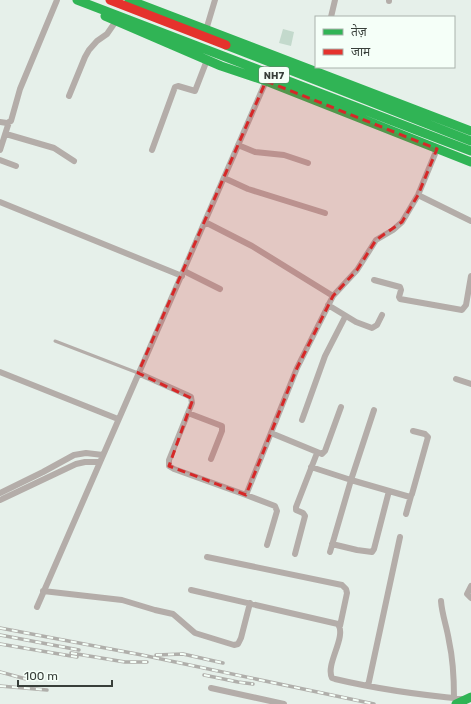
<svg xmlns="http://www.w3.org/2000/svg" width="471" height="704" viewBox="0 0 471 704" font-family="Rubik,'Noto Sans Devanagari',sans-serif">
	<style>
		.building { fill: #c3d9cc }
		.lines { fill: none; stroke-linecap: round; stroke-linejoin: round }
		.lane { stroke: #b4ada9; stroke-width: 3 }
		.street { stroke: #b4ada9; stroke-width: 6 }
		.fast { stroke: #30b455; stroke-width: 9 }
		.jam { stroke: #e5322d; stroke-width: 9 }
		.rail-casing { stroke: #b0afab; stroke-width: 3.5 }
		.rail { stroke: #f5fff8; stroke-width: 2; stroke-dasharray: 6; stroke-linecap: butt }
		.marked { fill: #d62828; fill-opacity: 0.2; stroke: #d62828; stroke-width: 3; stroke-dasharray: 8 5; stroke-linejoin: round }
		.labels { text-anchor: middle; stroke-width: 4; stroke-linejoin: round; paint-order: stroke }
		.shield { fill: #f5fff8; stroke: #717973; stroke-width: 1 }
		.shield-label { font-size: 10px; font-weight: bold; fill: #383f3a }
	</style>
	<rect width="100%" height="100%" fill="#e6f0ea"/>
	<path class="building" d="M283,29L294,32L291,46L279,43Z"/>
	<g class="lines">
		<path class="lane" d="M55,341L138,373"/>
		<path class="street" d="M389,1V0
			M331,17L335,0
			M206,30L215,0
			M69,96L85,57L89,50L97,41L107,34L116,21
			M0,122L7,123L11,121L20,89L57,0
			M6,134L54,148L74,161
			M238,145L255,152L284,155L308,163
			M0,150L9,122
			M152,150L175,87L178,86L195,91L207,60
			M0,160L16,166
			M224,178L248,189L325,213
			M418,195L471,221
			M0,202L182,276
			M205,222L252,246L333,296
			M184,271L220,289
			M374,280L400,287L401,290L399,297L400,299L462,310L466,305L471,276
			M328,305L356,322L372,328L377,325L382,315
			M0,372L118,419
			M138,373L187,395L191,397L192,403L169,460V466L174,469L246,495L275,506L277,511L267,545
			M456,379L471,384
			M188,413L222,426V431L211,459
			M302,420L325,356L345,317
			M271,433L322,454L325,451L341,407
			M311,467L351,480L410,497L412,494L428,437L425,434L413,431
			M0,493L43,472L74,455L86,453L103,455
			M246,495L297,368L333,296L357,270L376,240L393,230L402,222L418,195L437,149
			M0,500L76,464L85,462H100
			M406,514L411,496
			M332,544L357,550L372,552L374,549L389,491
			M330,552L351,480L374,410
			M295,554L305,516L303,513L296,510V507L317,453
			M207,557L342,585L346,589L347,593L340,626
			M471,586L467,594L471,598
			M191,590L338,624C347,637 325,664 332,678L335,679C377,689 420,695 464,699
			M43,591L122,600L155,610L173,614L195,633L234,645L238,644L241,638L250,603
			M441,601C442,615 447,627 449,641C453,659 454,679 454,698
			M37,607L266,81
			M368,686L400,537
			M211,688L284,704"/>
		<path class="fast" d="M77,0L471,151
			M129,0L471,131
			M105,16L221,66L266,81L471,162
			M226,45L471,141
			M456,704L471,697"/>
		<path class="jam" d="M110,0L226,45"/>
		<g class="rail-casing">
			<path id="rail" d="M0,628L142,655L374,704
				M0,635L79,650
				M0,644L77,657
				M71,653L125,662H147
				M156,655L183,654L223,663
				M0,672L26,679
				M204,675L238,682L253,684
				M0,686L47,690"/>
		</g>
		<use href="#rail" class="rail"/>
	</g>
	<path class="marked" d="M266,81L437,149L418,195L402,222L376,240L357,270L333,296L297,368L246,495L169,466L193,399L138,373Z"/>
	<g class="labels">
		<rect class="shield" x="259" y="67" width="30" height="16" rx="3"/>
		<g class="shield-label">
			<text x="274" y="79">NH7</text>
		</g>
	</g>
	<rect x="315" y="16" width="140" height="52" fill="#f5fff8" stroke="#a9b2ac"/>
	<rect x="323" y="29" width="20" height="6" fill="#30b455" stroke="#a9b2ac"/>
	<text x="351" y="36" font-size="12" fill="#383f3a">तेज़</text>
	<rect x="323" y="49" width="20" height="6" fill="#e5322d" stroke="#a9b2ac"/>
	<text x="351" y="56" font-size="12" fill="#383f3a">जाम</text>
	<path d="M18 680v6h94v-6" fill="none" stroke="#383f3a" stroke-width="2"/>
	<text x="24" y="680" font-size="12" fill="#383f3a" stroke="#f5fff8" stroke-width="3" paint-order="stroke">100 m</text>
</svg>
